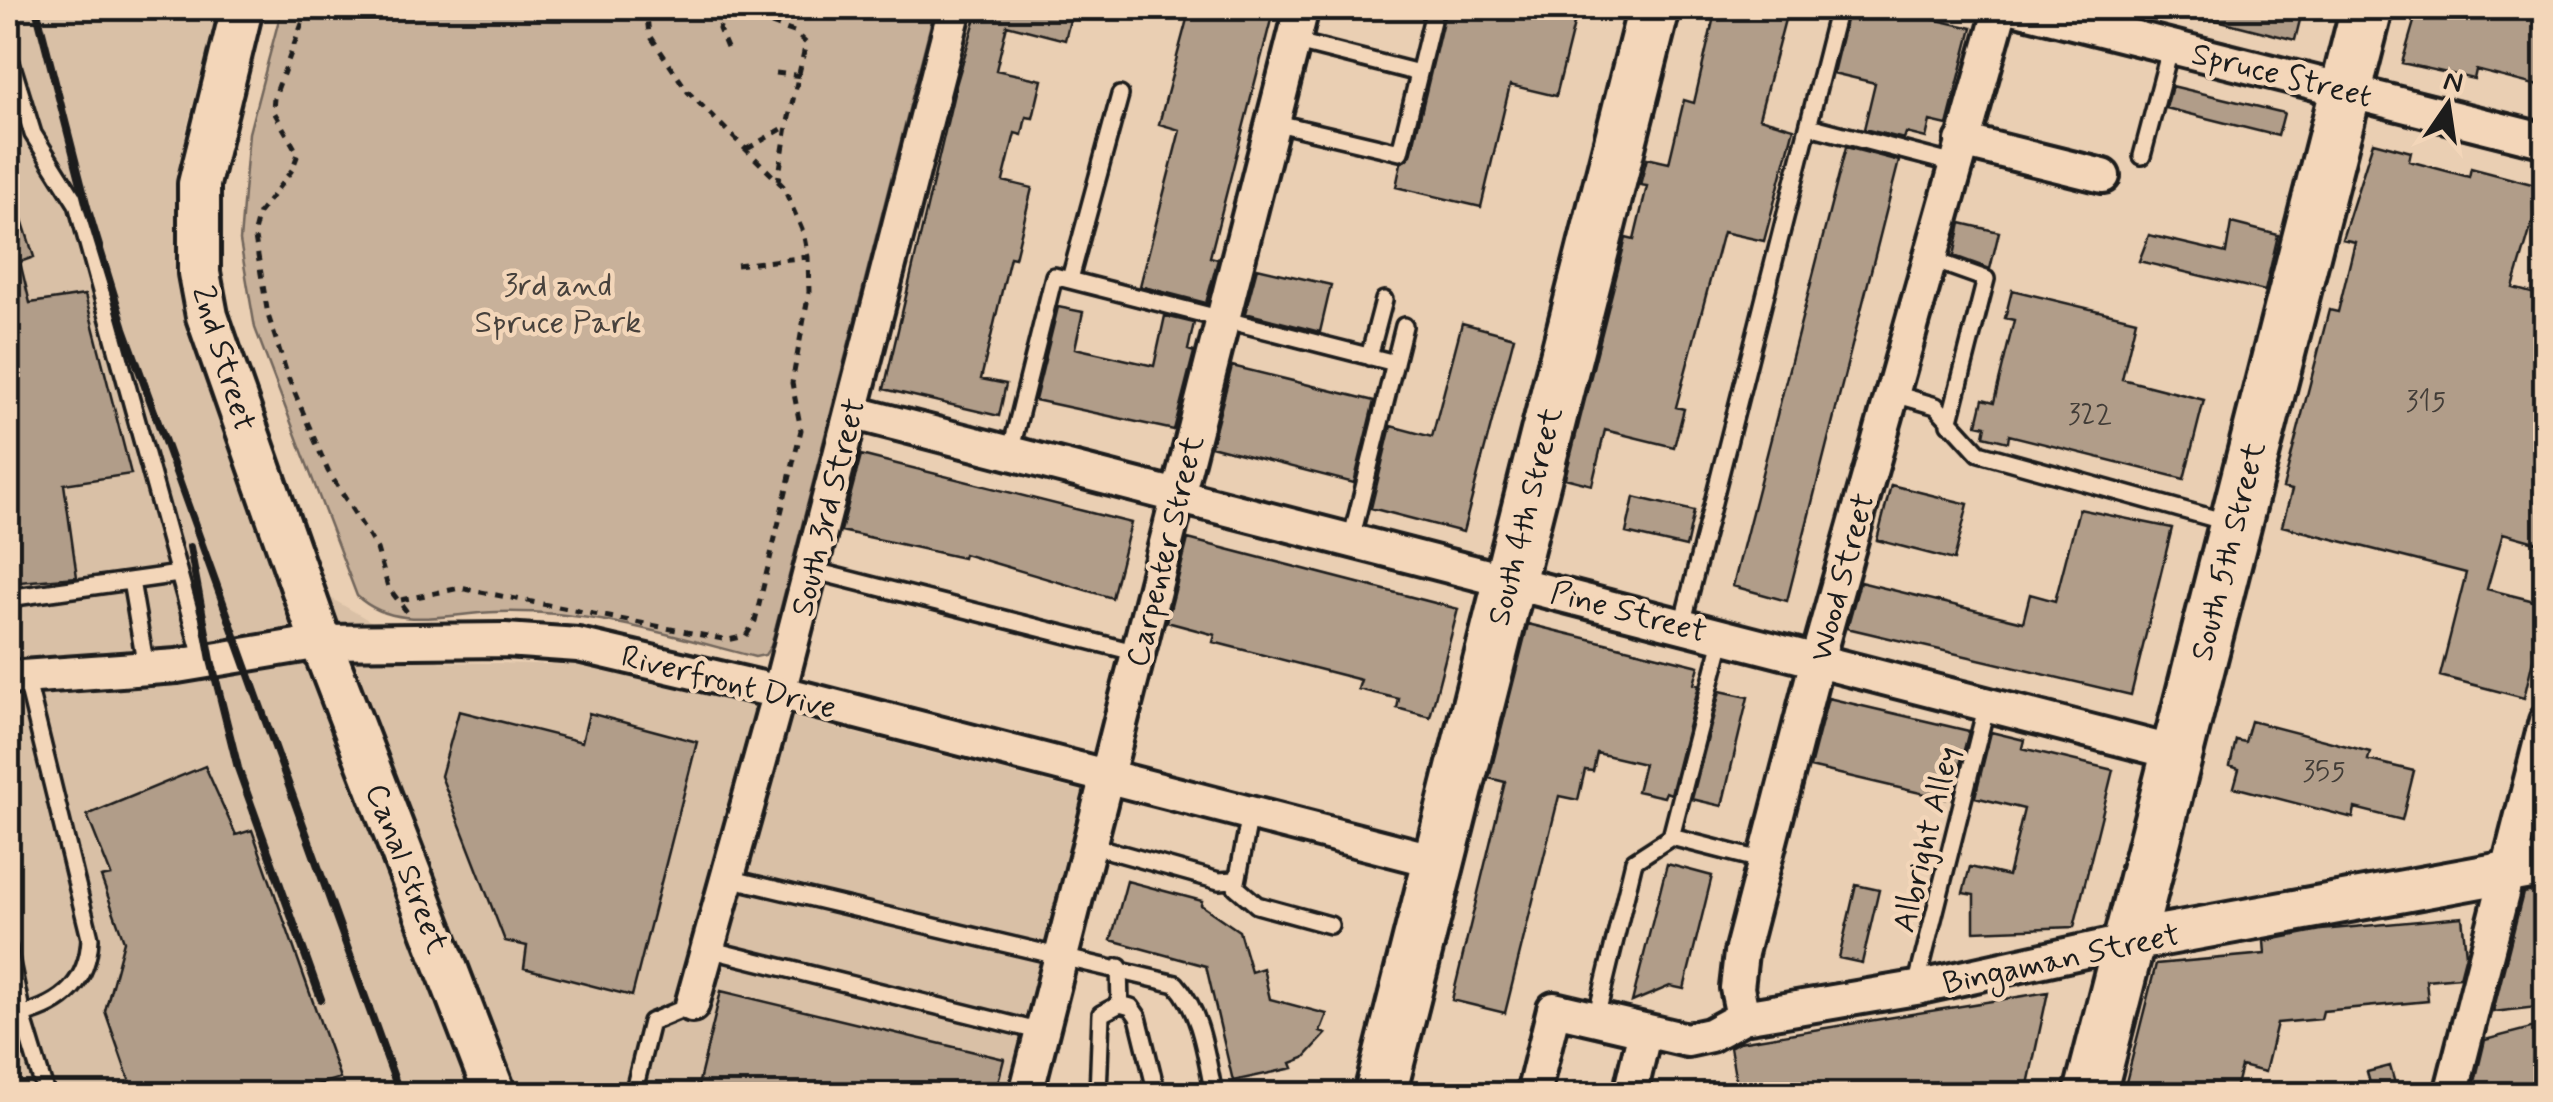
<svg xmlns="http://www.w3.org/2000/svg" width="2553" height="1102" viewBox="0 0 2553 1102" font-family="Mynerve,sans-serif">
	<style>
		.built { fill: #d9c0a6 }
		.green { fill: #c8b19a; stroke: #72665b; stroke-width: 2.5 }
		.building { fill: #b19d89; stroke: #1c1c1c; stroke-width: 2.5 }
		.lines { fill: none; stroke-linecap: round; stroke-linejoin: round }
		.service-casing { stroke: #1c1c1c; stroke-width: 22 }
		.minor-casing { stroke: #1c1c1c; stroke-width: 40 }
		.tertiary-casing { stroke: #1c1c1c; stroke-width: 48 }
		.primary-casing { stroke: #1c1c1c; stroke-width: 58 }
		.path { stroke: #1c1c1c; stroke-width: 5; stroke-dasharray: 8 8; stroke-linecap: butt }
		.service { stroke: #f3d6b9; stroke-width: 15 }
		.minor { stroke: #f3d6b9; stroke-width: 32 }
		.tertiary { stroke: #f3d6b9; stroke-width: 40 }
		.primary { stroke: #f3d6b9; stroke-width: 50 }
		.rail { stroke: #1c1c1c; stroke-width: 8 }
		.labels { text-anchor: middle; stroke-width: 9; stroke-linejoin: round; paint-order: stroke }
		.number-label { font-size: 28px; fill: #413c37 }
		.street-label { font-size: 32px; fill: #1c1c1c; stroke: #f3d6b9 }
		.park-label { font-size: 32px; fill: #47413c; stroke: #f3d6b9 }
	</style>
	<rect width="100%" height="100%" fill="#eacfb3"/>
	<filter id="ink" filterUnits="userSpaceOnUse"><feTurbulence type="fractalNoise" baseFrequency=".01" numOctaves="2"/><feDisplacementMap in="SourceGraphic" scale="20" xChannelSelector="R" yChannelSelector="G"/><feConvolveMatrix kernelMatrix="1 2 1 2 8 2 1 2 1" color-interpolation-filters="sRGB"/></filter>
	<g filter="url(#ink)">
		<path class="built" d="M8,8H218L186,131L178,226L193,320L271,563L440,662L590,665L1084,792L1015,1094H8Z"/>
		<path class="green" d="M282,8H935L771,646L765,655L755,657C669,635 587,609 497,612C449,613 396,632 357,596L255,328L240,241L249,133Z"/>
		<path class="building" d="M974,8H1073L1065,40L1007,25L996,70L1042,80L1033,118L1026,117L1022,135L1015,133L1003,181L1032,188L1015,258L1010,257L981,379L1006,384L999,416L884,389L956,85L976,17Z
			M1190,8H1274L1210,257L1218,259L1206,303L1140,286L1180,130L1159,124Z
			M1446,8H1578L1556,96L1510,85L1481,207L1396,187L1401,163L1411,155Z
			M1716,8H1788L1759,118L1794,128L1764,241L1723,232L1676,407L1684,409L1674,447L1605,430L1592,485L1565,478L1626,238L1634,240L1647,186L1640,185L1647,158L1669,163L1684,100L1694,103Z
			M1849,8H1884L1972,28L1947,125L1930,121L1926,138L1906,133L1904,139L1864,129L1875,83L1833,73Z
			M2198,8H2303L2295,40L2197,15Z
			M2418,8H2546V88L2476,70L2474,79L2402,63Z
			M2172,86L2284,113L2278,136L2166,108Z
			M2373,142L2411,152L2409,161L2469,177L2471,168L2543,187L2513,288L2546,297V545L2503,533L2487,589L2546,604L2524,698L2440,676L2466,573L2282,526L2292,490L2283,488L2329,310L2338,312L2355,242L2342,239Z
			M1846,147L1899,161L1787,601L1733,586Z
			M8,188H12L34,257L20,262L30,303L85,295L131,474L64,484L77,577L8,583Z
			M1961,223L1999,232L1990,269L1954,256Z
			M2231,223L2278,235L2265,291L2139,261L2149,235L2226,253Z
			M1257,268L1331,285L1320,332L1245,313Z
			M2012,290L2136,320L2122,379L2204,400L2184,479L2009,435L2008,442L1984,436L1986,426L1977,424L1983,399L1994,402L2014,320L2005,318Z
			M1058,307L1083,312L1075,348L1154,366L1165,316L1194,323L1188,350L1194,352L1174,430L1035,400Z
			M1462,323L1514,337L1463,532L1371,508L1391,426L1432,437Z
			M1232,366L1374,401L1354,483L1211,446Z
			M861,455L1131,523L1112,598L964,554L963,558L841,531Z
			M1891,485L1968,504L1954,560L1877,540Z
			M1634,497L1694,511L1686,547L1626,533Z
			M2079,509L2172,528L2131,695L1847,628L1860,582L2023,622L2030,594L2055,601Z
			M1188,539L1458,609L1430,717L1397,708L1399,699L1358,689L1361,680L1213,642L1215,635L1167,622Z
			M1528,624L1699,666L1694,684L1699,685L1671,794L1666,792L1664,797L1637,791L1644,764L1597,753L1593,771L1585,770L1578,800L1559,796L1505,1013L1452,1000L1505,782L1489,778Z
			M1720,691L1748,697L1722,806L1692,799Z
			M1828,698L1969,731L1953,792L1948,790L1946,799L1810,767Z
			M459,711L582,742L589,713L697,742L632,996L524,968L527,946L505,941L441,776Z
			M2251,721L2370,752L2368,760L2414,771L2402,820L2355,808L2353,818L2234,787L2239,769L2230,766L2236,740L2245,742Z
			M1991,732L2024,740L2022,748L2113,770L2074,927L1974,931V895L1963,893L1970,867L2008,876L2024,809L1975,797Z
			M205,766L236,835L252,830L340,1078L313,1086L316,1094H134L105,1011L124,941L101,877L111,875L87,815Z
			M1667,864L1712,876L1684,989L1670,986L1632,1002Z
			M1127,881L1202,901L1201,905L1239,931L1251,972L1263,968L1270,999L1327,1014L1320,1032L1326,1034L1304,1058L1291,1063L1293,1068L1233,1081L1206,966L1111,940Z
			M1856,885L1879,890L1862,963L1839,958Z
			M2546,889V1006L2493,1012L2523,893Z
			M2462,917L2466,954L2460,977L2426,980L2428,1001L2323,1011L2321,1019L2277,1023L2265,1072L2241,1066L2234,1094H2123L2156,964L2265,954L2264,941L2321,930Z
			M721,991L1004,1059L995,1094H696Z
			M2048,992L2026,1094H1738L1730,1047L1739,1042Z
			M2546,1024V1094H2472L2485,1040Z
			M2390,1066L2398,1094H2373L2367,1072Z"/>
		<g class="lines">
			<g class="service-casing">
				<path id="service" d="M1293,41L1419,73
					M8,53L33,134L77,204L203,661
					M1273,122L1400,152L1435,8
					M1809,126L1955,164
					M2142,156L2171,46
					M1930,259L1986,279L1949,424
					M1070,279L1120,95
					M1369,357L1384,300
					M1891,393L1936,406L1979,453L2230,523
					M1010,453L1054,276L1395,363
					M1351,540L1404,326
					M811,570L1138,653
					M131,581L146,668
					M8,598L179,574
					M1682,625L1838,8
					M1250,814L1236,887L1257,905L1330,925
					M1671,837L1723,636
					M1671,837L1765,861
					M1090,845L1219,881L1234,880
					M728,878L1176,984C1202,1013 1206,1057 1214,1094
					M8,948L22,1015C64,1004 88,982 90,938L26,677
					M708,949L1042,1032
					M1119,967L1120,1004
					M1916,987L1987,704
					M22,1015L46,1094
					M1596,1018L1634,861L1671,837
					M633,1094L651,1022L692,1005
					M1098,1094L1101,1014L1120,1004L1131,1007L1138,1017L1157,1094"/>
			</g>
			<g class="minor-casing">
				<path id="minor" d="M2017,8L2546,141
					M1962,141L2103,176
					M851,412L2175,753
					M8,678L177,666L321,642L505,640L578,645L779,692L1436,861
					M692,1005L779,692L955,8
					M1743,1017L1737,988L1741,953L1817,660L2001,8
					M1026,1094L1302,8
					M1533,1094L1554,1009L1687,1040L1710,1035L1743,1017L1916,988L2130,941
					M1630,1094L1645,1030
					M2451,1094L2546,721"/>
			</g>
			<g class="tertiary-casing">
				<path id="tertiary" d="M242,8L199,184V273L207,316L321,642L495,1094
					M2130,941L2546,865"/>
			</g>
			<g class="primary-casing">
				<path id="primary" d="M1380,1094L1654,8
					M2090,1094L2367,8"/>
			</g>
			<path class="path" d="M308,8L274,98L273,110L298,154L292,170L259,213L254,232L268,315L288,377L328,471L377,549L388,587L407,612
				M726,8L794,32L806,43L787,126
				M727,48L719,29L728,8
				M776,73L802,76
				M747,149L787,126L778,181
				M737,265L808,257
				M401,600L460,588L728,640L746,636L755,621L801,430L792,383L809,292L808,257L803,232L783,186L688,92L649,34L646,8"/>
			<use href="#service" class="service"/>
			<use href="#minor" class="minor"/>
			<use href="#tertiary" class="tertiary"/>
			<use href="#primary" class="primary"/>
			<path class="rail" d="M36,8L87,207L124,328L400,1094
				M190,547L211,660L238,768L321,999"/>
		</g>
	</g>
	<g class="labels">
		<g class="number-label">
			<text x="2426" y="410">315</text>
			<text x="2090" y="423">322</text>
			<text x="2324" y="780">355</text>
		</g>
		<g class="street-label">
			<text transform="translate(2282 74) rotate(14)" y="11">Spruce Street</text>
			<text transform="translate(225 358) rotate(73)" y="11">2nd Street</text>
			<text transform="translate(827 507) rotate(-76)" y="11">South 3rd Street</text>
			<text transform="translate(1524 516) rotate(-76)" y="11">South 4th Street</text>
			<text transform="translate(1164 551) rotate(-76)" y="11">Carpenter Street</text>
			<text transform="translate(2227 551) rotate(-76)" y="11">South 5th Street</text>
			<text transform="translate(1841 577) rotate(-75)" y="11">Wood Street</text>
			<text transform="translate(1629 611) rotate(15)" y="11">Pine Street</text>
			<text transform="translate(729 681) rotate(14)" y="11">Riverfront Drive</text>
			<text transform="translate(1925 839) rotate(-76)" y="11">Albright Alley</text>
			<text transform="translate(408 868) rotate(69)" y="11">Canal Street</text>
			<text transform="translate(2061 958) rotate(-12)" y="11">Bingaman Street</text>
		</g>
		<g class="park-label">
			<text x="558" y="295">3rd and<tspan x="558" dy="37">Spruce Park</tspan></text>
		</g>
	</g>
	<rect width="2553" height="1102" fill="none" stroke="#f3d6b9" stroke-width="40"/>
	<rect x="20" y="20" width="2513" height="1062" fill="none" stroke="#1c1c1c" stroke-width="4" filter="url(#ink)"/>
	<g transform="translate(2448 105) rotate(13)" stroke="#f3d6b9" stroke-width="8" paint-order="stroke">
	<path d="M0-8L18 38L0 25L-18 38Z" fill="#1c1c1c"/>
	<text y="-15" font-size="28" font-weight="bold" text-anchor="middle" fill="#1c1c1c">N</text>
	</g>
</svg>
